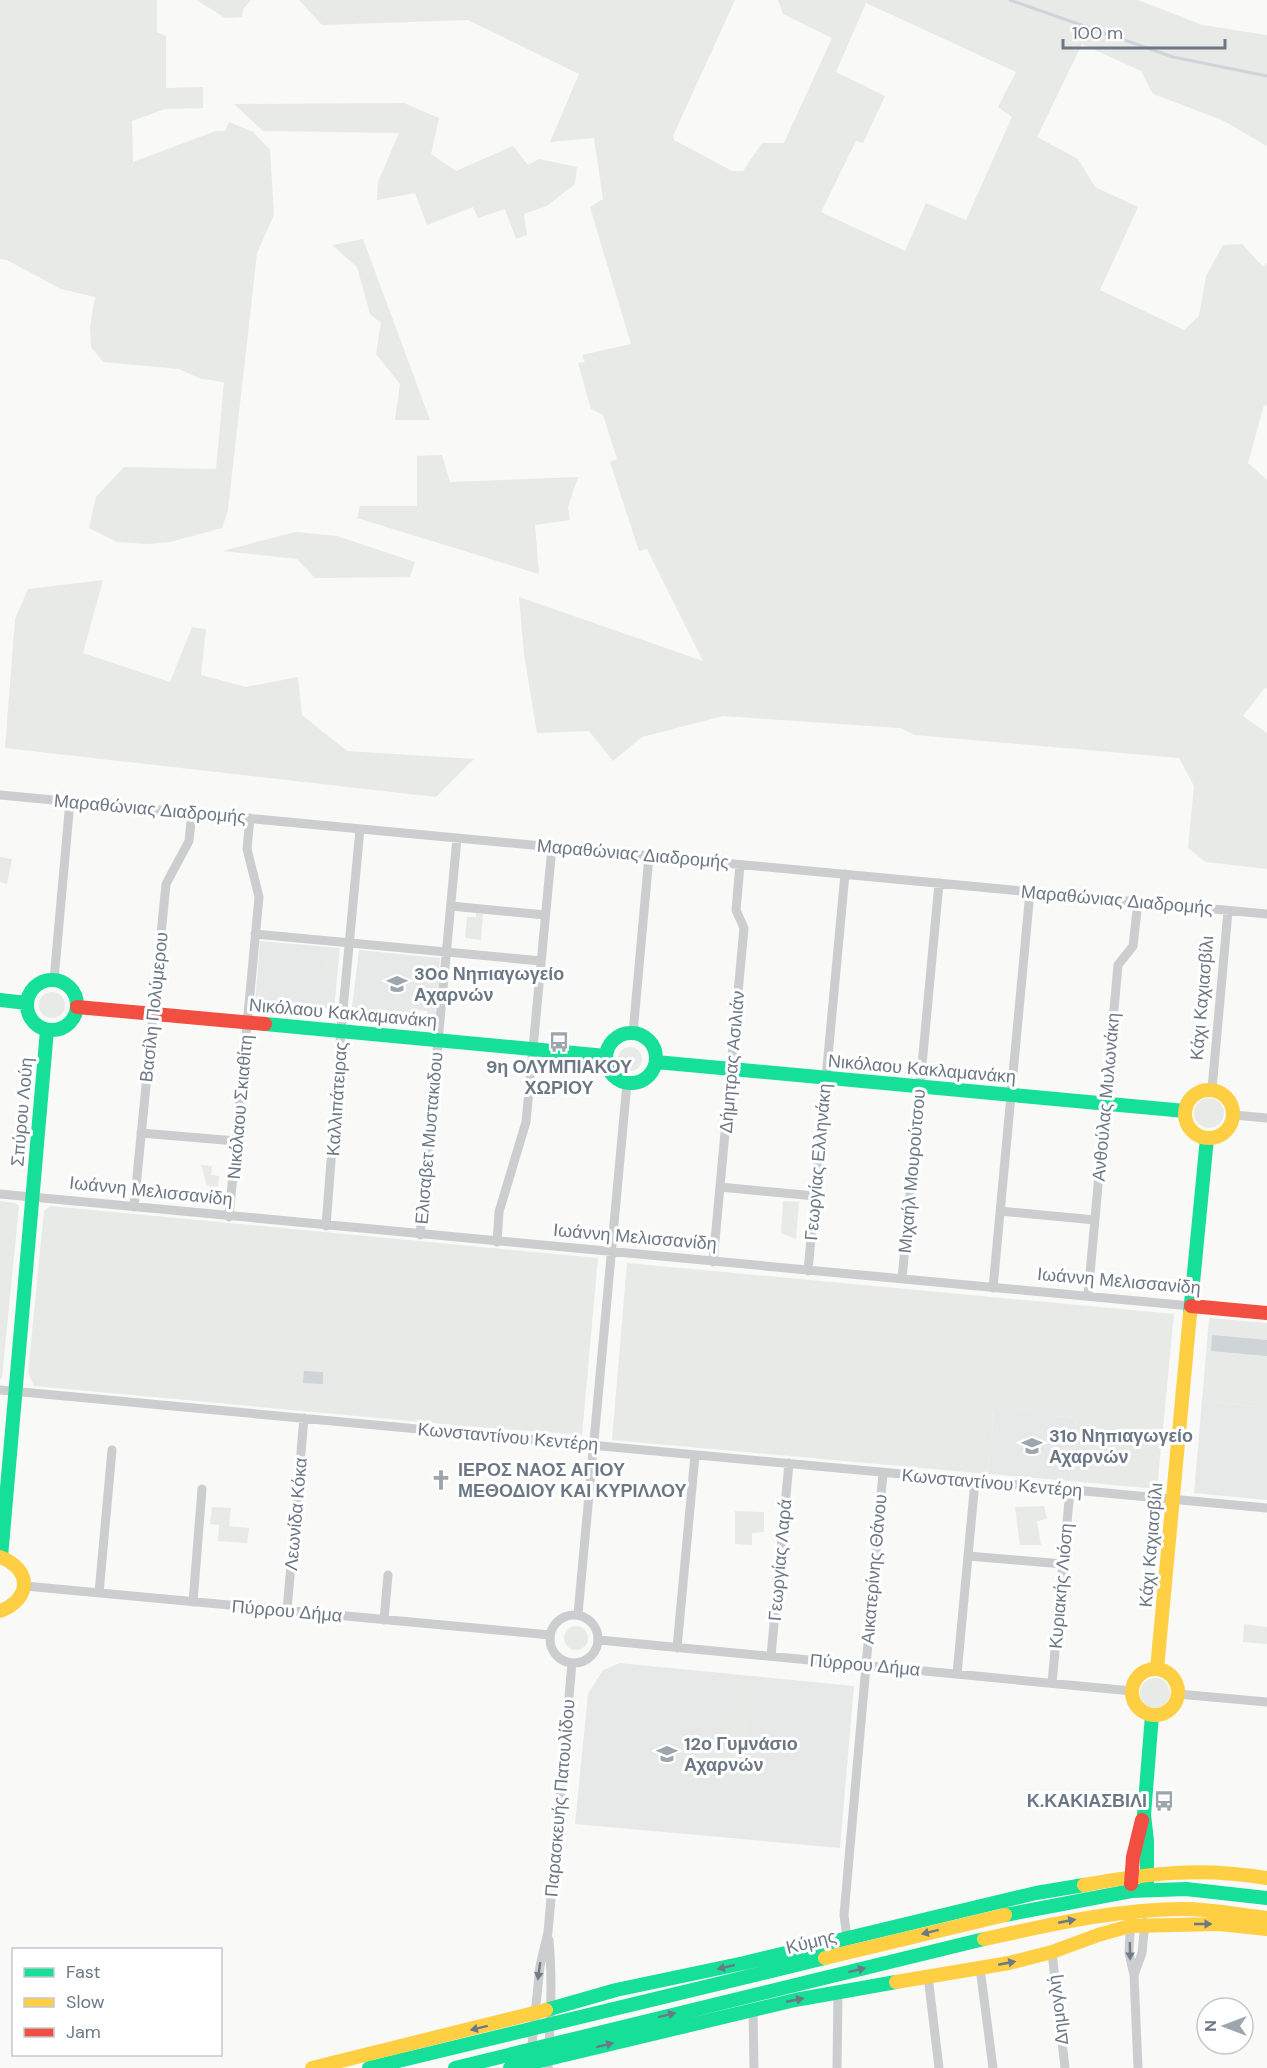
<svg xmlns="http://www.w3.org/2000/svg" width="1267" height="2068" viewBox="0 0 1267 2068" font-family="'DM Sans',sans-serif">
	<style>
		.built { fill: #e7e9e9 }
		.green { fill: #e7eae6; fill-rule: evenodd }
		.water { fill: #ced4d7 }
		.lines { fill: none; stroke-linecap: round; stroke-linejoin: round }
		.stream { stroke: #ced4d7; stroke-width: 3 }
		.street { stroke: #cccdce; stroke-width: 9 }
		.fast { stroke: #16e098; stroke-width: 14 }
		.slow { stroke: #ffcf43; stroke-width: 14 }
		.jam { stroke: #f24e42; stroke-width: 14 }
		.oneway { fill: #6c7885 }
		.oneway2 { fill: #717c89 }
		.labels { text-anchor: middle; stroke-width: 6; stroke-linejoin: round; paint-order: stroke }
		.street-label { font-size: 18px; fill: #6c7885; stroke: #fff }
		.poi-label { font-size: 18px; font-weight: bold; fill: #6c7885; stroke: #fff; text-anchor: start }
	</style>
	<rect width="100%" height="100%" fill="#f9f9f8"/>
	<path class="built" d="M260,941L340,948L334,1009L255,1002Z
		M359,950L440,958L435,1020L427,1019V1011L416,1010L415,1018L388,1015L385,1010L377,1009L376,1014L354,1010L352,1007Z
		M1202,1401L1267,1408V1500L1194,1493Z
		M994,1410L1076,1418L1070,1481L988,1474Z
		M620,1663L854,1686L840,1848L575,1824L588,1694L603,1670Z"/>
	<path class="green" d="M0,0H157V32L166,36V88L203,87V108L165,109L132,121L133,162L216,131H225L229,122L253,132L270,150L274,215L257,253L228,510L222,528L170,542L149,544L117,542L89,528L96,497L124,467L216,469L224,382L201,379L179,369L103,362L91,347L90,327L95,297L61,289L7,260L0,259Z
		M197,0H251L243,9L242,17L225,18Z
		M299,0H735L673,136L674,140L732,171H743L762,143H784L832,38L783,14L778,0H1138L1202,25L1267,35V146L1222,120L1153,94L1141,71L1082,44L1037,137L1078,159L1095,187L1138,207L1100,290L1184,330L1199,316L1206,276L1223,245L1242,244L1263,267L1267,263V406L1264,405L1248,463L1267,480V688L1264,689L1243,716L1267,733V869L1206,862L1188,848L1194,786L1179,758L915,735L900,728L723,716L642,737L613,761L589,731L537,733L524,654L519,597L703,661L647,549L639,551L610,462L617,459L603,415L591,409L578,363L585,362L582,355L631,344L590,207L603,199L594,138L550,142L579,74L468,20L322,25ZM866,3L1016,72L998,107L1012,117L966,220L926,203L905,251L821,212L856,141L863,143L885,96L836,72Z
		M404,103L439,118L431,154L456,171L513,146L528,165L539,159L577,167L575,184L547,206L524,214L527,235L516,239L505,209L478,218L473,207L427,225L415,193L377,200L378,182L399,133L263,131L234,104Z
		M363,239L430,420H395L400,384L376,354L381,323L370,314L357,267L332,245Z
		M442,455L450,482L578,477L568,507L570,520L535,525L539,574L357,518L360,506H417V456Z
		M295,532L337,536L415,562L410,577L315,578L297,559L223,551Z
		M103,580L83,653L170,682L192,627L206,629L201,675L246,687L298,677L302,715L347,751L474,759L436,797L5,748L15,619L28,589Z
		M0,857L12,859L7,884L0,882Z
		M476,913L483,914L481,940L465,938L467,917H476Z
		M328,950L339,951L337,971H332V973L322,972L323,958H328Z
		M39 1005a13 13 0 1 1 26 0a13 13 0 1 1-26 0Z
		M618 1059a12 12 0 1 1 24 0a12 12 0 1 1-24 0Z
		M1194 1113a15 15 0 1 1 30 0a15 15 0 1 1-30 0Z
		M201,1165L212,1166L211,1175L219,1176L218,1187L207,1186Z
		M0,1201L15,1203L19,1206L2,1377L0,1380Z
		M783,1201L799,1202L796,1239L781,1233Z
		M50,1206L598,1258L582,1435L465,1426L34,1386L28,1373L44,1211Z
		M627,1263L1174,1314L1157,1489L1070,1481L1076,1418L994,1411L988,1474L612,1440Z
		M1209,1318L1267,1323V1408L1202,1401Z
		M1044,1506L1047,1519L1037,1521L1041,1545H1020L1015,1507Z
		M212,1507L231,1508L229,1526L249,1528L247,1543L218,1541L219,1525L210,1524Z
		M735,1511L764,1512V1532L752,1533V1545L735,1544Z
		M1244,1624L1267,1627V1644L1243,1642Z
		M564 1638a12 12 0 1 1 24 0a12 12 0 1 1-24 0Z
		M728,1677L754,1679L746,1787L720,1785Z
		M1140 1693a15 15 0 1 1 30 0a15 15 0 1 1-30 0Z"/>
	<path class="water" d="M1212,1335L1267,1340V1356L1211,1351Z
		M304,1371L323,1372V1384L303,1383Z"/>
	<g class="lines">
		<path class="stream" d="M1010,0L1173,57L1267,76"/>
		<path class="street" d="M0,795L1267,914
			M451,906L545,915
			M255,934L541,961
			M54,980L70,801
			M633,1033L649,856
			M1212,1089L1228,911
			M1234,1115L1267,1118
			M141,1133L236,1141
			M720,1187L815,1196
			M0,1194L1191,1306
			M134,1207L166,884L189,841L192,813
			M1000,1211L1095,1220
			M229,1217L259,897L247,849L250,818
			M326,1226L341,1031L360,829
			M420,1235L457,838
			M497,1242L499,1212L526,1122L552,847
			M713,1262L744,928L736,910L740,865
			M808,1271L845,874
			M902,1279L939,883
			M993,1288L1030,892
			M1088,1296L1118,965L1133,946L1138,902
			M0,1390L1267,1508
			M968,1556L1063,1564
			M25,1586L550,1635
			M99,1593L112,1450
			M193,1602L202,1489
			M287,1610L304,1418
			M578,1614L627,1083
			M550 1639a24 24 0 1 1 48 0a24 24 0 1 1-48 0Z
			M384,1620L388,1575
			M599,1640L1132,1691
			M677,1648L695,1455
			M771,1656L789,1463
			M957,1674L975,1481
			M1052,1683L1070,1490
			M1178,1694L1267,1702
			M1131,1911L1129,1953L1134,1975L1138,2068
			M847,1938L844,1915L883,1473
			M1052,1952L1065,2068
			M980,1968L993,2068
			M1134,1975L1142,1953L1145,1922
			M928,1976L939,2068
			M753,2009L754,2068
			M531,2054L540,1966L548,1932L572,1663
			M548,2068C550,2025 553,1983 549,1940
			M837,2068L838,1992"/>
		<path class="fast" d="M27 1005a25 25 0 1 1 50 0a25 25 0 1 1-50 0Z
			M0,1000L27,1003
			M265,1024L606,1056
			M606 1058a25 25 0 1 1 50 0a25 25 0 1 1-50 0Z
			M656,1062L1185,1111
			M1190,1314L1207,1138
			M1,1557L47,1030
			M1147,1884V1841L1144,1815L1152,1715
			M1005,1915L1131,1891L1186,1889L1267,1898
			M546,2010L616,1990L744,1963L1036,1893L1084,1885
			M369,2068L825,1958
			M455,2068L984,1939
			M510,2068L795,2000L896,1982"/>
		<path class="slow" d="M1185 1114a24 24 0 1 1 48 0a24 24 0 1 1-48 0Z
			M0,1557C32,1569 32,1599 0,1611
			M1132 1692a23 23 0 1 1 46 0a23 23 0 1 1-46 0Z
			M1157,1669L1190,1314
			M1084,1885C1150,1873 1200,1867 1267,1878
			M984,1939C1050,1925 1116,1909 1184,1909C1211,1909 1240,1915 1267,1918
			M825,1958L1005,1915
			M896,1982L1009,1963L1052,1952L1098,1935L1130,1926L1219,1924L1267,1929
			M312,2068L546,2010"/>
		<path class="jam" d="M77,1007L265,1024
			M1191,1306L1267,1313
			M1131,1884L1133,1857L1142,1820"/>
	</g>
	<defs><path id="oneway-solid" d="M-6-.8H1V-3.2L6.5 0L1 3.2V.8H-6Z" transform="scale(1.5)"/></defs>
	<g class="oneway">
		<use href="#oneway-solid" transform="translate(1067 1921) rotate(-11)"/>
		<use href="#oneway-solid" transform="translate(1203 1924)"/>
		<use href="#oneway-solid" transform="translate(930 1932) rotate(166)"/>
		<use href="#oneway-solid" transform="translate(1007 1963) rotate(-11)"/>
		<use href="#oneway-solid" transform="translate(726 1967) rotate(167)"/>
		<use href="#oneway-solid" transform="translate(857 1970) rotate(-14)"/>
		<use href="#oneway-solid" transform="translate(795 2000) rotate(-11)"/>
		<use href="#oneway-solid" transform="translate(667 2015) rotate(-14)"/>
		<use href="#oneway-solid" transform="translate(479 2028) rotate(166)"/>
		<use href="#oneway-solid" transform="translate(605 2045) rotate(-14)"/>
	</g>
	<g class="oneway2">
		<use href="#oneway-solid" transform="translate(1130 1951) rotate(89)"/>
		<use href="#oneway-solid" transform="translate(539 1971) rotate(98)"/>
	</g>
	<defs>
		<g id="school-bare" transform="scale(1.62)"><path d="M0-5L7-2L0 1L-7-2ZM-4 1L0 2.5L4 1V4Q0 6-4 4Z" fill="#9da5ad" stroke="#fff" stroke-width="2.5" paint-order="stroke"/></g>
		<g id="bus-bare" transform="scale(1.62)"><path d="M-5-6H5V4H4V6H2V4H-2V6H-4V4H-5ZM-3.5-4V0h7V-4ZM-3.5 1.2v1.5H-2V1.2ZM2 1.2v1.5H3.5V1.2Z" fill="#9da5ad" stroke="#fff" stroke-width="2.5" paint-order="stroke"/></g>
		<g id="church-bare" transform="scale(1.62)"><path d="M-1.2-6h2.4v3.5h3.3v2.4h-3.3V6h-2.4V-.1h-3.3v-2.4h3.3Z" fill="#9da5ad" stroke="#fff" stroke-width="2.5" paint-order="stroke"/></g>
	</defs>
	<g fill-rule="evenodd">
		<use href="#school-bare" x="397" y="984"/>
		<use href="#bus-bare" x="559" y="1042"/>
		<use href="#school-bare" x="1032" y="1446"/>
		<use href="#church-bare" x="441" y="1480"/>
		<use href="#school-bare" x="667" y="1754"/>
		<use href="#bus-bare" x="1164" y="1801"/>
	</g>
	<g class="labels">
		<g class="street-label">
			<text transform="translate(150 809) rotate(5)" y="6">Μαραθώνιας Διαδρομής</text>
			<text transform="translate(633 854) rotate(5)" y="6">Μαραθώνιας Διαδρομής</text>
			<text transform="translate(1117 900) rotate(5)" y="6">Μαραθώνιας Διαδρομής</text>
			<text transform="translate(1202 998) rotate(-85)" y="6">Κάχι Καχιασβίλι</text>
			<text transform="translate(154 1007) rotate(-84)" y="6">Βασίλη Πολύμερου</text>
			<text transform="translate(343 1013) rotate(5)" y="6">Νικόλαου Κακλαμανάκη</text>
			<text transform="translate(732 1062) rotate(-85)" y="6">Δήμητρας Ασιλιάν</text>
			<text transform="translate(922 1069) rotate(5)" y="6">Νικόλαου Κακλαμανάκη</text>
			<text transform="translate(1106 1097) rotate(-85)" y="6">Ανθούλας Μυλωνάκη</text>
			<text transform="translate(337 1099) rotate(-86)" y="6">Καλλιπάτειρας</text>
			<text transform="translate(240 1107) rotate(-85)" y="6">Νικόλαου Σκιαθίτη</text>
			<text transform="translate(22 1112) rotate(-85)" y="6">Σπύρου Λούη</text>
			<text transform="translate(429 1138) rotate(-85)" y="6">Ελισαβετ Μυστακιδου</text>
			<text transform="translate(818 1162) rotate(-85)" y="6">Γεωργίας Ελληνάκη</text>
			<text transform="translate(912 1171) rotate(-85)" y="6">Μιχαήλ Μουρούτσου</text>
			<text transform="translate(151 1191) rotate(6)" y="6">Ιωάννη Μελισσανίδη</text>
			<text transform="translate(635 1237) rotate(5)" y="6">Ιωάννη Μελισσανίδη</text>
			<text transform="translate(1119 1281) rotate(5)" y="6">Ιωάννη Μελισσανίδη</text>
			<text transform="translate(508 1437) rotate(5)" y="6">Κωνσταντίνου Κεντέρη</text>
			<text transform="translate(992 1483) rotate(5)" y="6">Κωνσταντίνου Κεντέρη</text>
			<text transform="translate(296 1514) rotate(-85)" y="6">Λεωνίδα Κόκα</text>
			<text transform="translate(1151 1545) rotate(-85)" y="6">Κάχι Καχιασβίλι</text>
			<text transform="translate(780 1560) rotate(-85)" y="6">Γεωργίας Λαρά</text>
			<text transform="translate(874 1569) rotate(-85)" y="6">Αικατερίνης Θάνου</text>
			<text transform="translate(1061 1586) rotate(-85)" y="6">Κυριακής Λιόση</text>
			<text transform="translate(287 1611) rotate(5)" y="6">Πύρρου Δήμα</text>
			<text transform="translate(865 1665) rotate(5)" y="6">Πύρρου Δήμα</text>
			<text transform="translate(560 1798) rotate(-85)" y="6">Παρασκευής Πατουλίδου</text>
			<text transform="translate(811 1942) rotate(-14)" y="6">Κύμης</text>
			<text transform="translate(1058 2010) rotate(-97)" y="6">Δημογλή</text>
		</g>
		<g class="poi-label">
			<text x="414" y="980">30ο Νηπιαγωγείο<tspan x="414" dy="21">Αχαρνών</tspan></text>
			<text x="559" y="1073" text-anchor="middle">9η ΟΛΥΜΠΙΑΚΟΥ<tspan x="559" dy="21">ΧΩΡΙΟΥ</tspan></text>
			<text x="1049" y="1442">31ο Νηπιαγωγείο<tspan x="1049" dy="21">Αχαρνών</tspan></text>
			<text x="458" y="1476">ΙΕΡΟΣ ΝΑΟΣ ΑΓΙΟΥ<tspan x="458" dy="21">ΜΕΘΟΔΙΟΥ ΚΑΙ ΚΥΡΙΛΛΟΥ</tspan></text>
			<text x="684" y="1750">12ο Γυμνάσιο<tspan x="684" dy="21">Αχαρνών</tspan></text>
			<text x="1147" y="1807" text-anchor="end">Κ.ΚΑΚΙΑΣΒΙΛΙ</text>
		</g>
	</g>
	<rect x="12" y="1948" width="210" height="108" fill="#ffffff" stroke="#c4c9ce" stroke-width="1.5"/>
	<rect x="24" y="1968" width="30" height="9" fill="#16e098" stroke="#c4c9ce" stroke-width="1.5"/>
	<text x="66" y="1978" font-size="18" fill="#6c7885">Fast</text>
	<rect x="24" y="1998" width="30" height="9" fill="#ffcf43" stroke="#c4c9ce" stroke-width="1.5"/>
	<text x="66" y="2008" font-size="18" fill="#6c7885">Slow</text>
	<rect x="24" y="2028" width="30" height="9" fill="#f24e42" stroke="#c4c9ce" stroke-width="1.5"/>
	<text x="66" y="2038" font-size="18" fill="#6c7885">Jam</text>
	<g transform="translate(1225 2026) rotate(270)"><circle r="28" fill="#ffffff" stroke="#c4c9ce" stroke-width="1.5"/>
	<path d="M0-4.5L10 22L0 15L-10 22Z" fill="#9da5ad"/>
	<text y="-9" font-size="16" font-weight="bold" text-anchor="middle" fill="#6c7885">N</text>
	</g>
	<path d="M1063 39v9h162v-9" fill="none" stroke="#6c7885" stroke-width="3"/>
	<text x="1072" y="39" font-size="18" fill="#6c7885" stroke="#ffffff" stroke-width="4.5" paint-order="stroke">100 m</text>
</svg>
